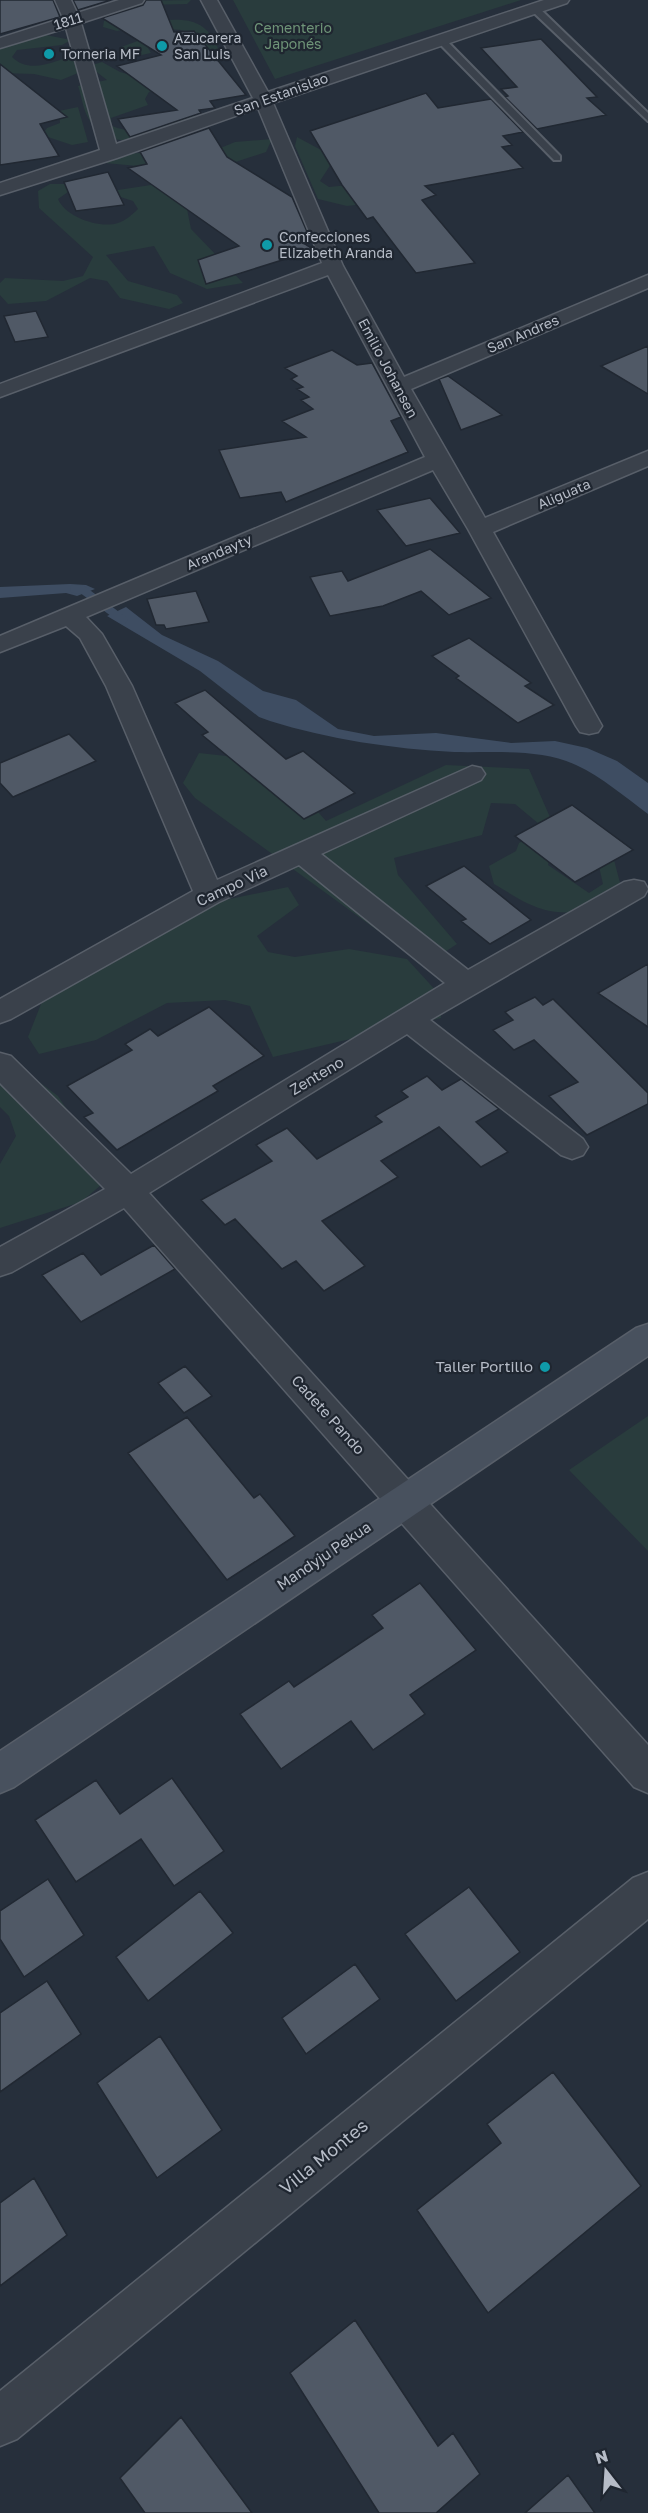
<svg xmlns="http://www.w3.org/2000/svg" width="648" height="2513" viewBox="0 0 648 2513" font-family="'Golos Text',sans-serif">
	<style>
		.green { fill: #293c3d }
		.water { fill: #3e4d62 }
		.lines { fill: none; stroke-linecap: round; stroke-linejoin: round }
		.stream { stroke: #3e4d62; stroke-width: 8 }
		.building { fill: #505966; stroke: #212832; stroke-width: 1.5 }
		.lane-casing { stroke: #585f69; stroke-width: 4 }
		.street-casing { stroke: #585f69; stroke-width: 3 }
		.secondary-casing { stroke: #585f69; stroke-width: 3 }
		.lane { fill: #3a414b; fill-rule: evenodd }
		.street { fill: #3a414b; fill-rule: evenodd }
		.secondary { fill: #48515e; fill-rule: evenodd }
		.culture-dot { fill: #0f9aa8; stroke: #1f2630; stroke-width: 2 }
		.labels { text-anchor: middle; stroke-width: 4.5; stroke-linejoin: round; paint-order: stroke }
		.far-street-label { font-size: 14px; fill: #b6bcc7; stroke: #1f2630 }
		.far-park-label { font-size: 14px; fill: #6f9578; stroke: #1f2630 }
		.far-poi-label { font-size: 14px; fill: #b6bcc7; stroke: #1f2630; text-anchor: start }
		.street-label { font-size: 15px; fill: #b6bcc7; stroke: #1f2630 }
		.poi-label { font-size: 15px; fill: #b6bcc7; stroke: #1f2630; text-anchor: end }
		.near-street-label { font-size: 18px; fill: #b6bcc7; stroke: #1f2630 }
	</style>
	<rect width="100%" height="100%" fill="#262f3b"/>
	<path class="green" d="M191,0L187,4L144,5L149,20C163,21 180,18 193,22C210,27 225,51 218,68C206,52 195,26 171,30C164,31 153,41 147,46L151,53L137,56L122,54L121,47L146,38L143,26L117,31L103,27L104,21L136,1Z
		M233,0H521L275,79Z
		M46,35L71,40L62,45L17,50L12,57C30,75 56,61 76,54L83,71L61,80L34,74L0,73V46Z
		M102,62L120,72L167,85L149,92L145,99L148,105L111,118L112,126C139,137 165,124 191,113L200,119C166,132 116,159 90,121C83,111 82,97 78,86L107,80L89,66Z
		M78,107L88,142L72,145L42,135L47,128L60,123L59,111Z
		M297,137L321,150L372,148L331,164L320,181L329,187L380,182L364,204L347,206L318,199L295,146Z
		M272,139L266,152L220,167L186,204L191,229L243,283L207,289L170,273L154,246L106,255L128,281L177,295L183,303L169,309L120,298L107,281L90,278L46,301L8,304L0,295V283L5,278L63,281L83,276L93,257L39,208L38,191L50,184H67L68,192L58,199C65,217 100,229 118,223C125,221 133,214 138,209L133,201L105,192L164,183L154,163L138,166L105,163L110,154L141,153L189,161L235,142Z
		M199,753L273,761L326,821L446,765L529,769L556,831L548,865L589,893L603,884L595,849L614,860L624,898C609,911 605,911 586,912C542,915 531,906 494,884L489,866L516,851L519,843L545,829L515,804L491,803L482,835L394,858L398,875L457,944L425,965L195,798L183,783Z
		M288,887L299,905L257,936L268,952L295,957L349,949L407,959L439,994L441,1018L273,1057L250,1006L225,1000L167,1003L96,1040L39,1054L28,1037L45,994L201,905Z
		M0,1071L34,1078L58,1096L99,1158L101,1185L81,1202L0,1228V1164L16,1136L9,1116L0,1107Z
		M648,1416V1551L569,1470Z"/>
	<path class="water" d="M70,584L86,585L95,589L77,596L66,593L0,598V587Z
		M126,607L162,635L218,661L263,691L296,700L338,729L374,736L436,733L511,743L555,741L587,748L617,761L648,783V814C625,797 602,777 576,765C540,748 493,753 454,752C393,749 328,739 270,721L259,717L200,671L107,616Z"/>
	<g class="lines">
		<path class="stream" d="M74,589L83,590L123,620"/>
	</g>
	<path class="building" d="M0,0H53L60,17L0,34Z
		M73,0H111L78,10Z
		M146,0H161L174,32L194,31L246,95L210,101L215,108L199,110L201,113L130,137L118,119L177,110L117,66L161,55L102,18L143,5Z
		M541,39L597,97L587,98L606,115L537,129L505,97L508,96L501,89L517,87L481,48Z
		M0,64L67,117L40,124L59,156L0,165Z
		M426,93L438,108L491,99L523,132L503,136L512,145L502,147L523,168L425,186L436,195L422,200L475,263L416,273L373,217L367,219L342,185L310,131Z
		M209,128L227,157L292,197L311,241L305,244L314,250L206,284L198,260L239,246L128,168L147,164L140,152Z
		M108,172L124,205L76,211L64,182Z
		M36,311L48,337L15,342L4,316Z
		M648,346V394L601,366Z
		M332,350L357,365L372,363L401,417L391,421L408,452L286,502L281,492L240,498L219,450L306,437L282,421L313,409L301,400L309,397L297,389L303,387L291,379L297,376L285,368Z
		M448,376L502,415L461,430L439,379Z
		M430,498L460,533L406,546L377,510Z
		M430,549L491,598L449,615L421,591L383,606L330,616L310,577L342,571L348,581Z
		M196,591L209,622L166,629L164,625H156L147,599Z
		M469,638L531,683L525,686L554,705L518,723L456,678L459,676L432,656Z
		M205,690L286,759L303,751L355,793L304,819L202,735L208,732L175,703Z
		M69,734L96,761L13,797L0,783V763Z
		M572,805L633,850L575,882L515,836Z
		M464,866L531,920L490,944L461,921L466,919L426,886Z
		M648,964V1027L598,993Z
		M535,997L543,1005L553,999L648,1093V1104L587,1135L549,1096L578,1082L534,1040L514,1050L493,1030L513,1020L505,1012Z
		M209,1007L264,1056L213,1086L218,1091L117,1150L84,1117L93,1113L67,1086L132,1050L125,1044L150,1029L158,1036Z
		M427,1076L442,1090L461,1079L499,1109L476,1122L508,1152L481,1167L439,1127L381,1161L398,1177L322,1221L365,1266L324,1291L296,1261L282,1269L235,1219L225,1225L201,1200L272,1161L256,1145L287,1128L317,1159L382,1122L375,1116L408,1097L401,1091Z
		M154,1245L175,1269L81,1322L42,1275L83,1253L101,1275Z
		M185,1366L212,1396L184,1413L158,1383Z
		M187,1417L254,1498L260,1494L295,1536L227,1580L128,1453Z
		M420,1583L476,1650L410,1695L425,1714L373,1750L351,1721L281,1769L240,1714L289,1681L294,1687L383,1628L372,1615Z
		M172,1778L224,1851L174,1886L141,1839L76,1882L35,1820L96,1780L120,1814Z
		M48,1879L84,1935L24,1977L0,1939V1911Z
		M469,1887L520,1952L456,2001L405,1934Z
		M200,1891L233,1933L148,2001L116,1957Z
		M355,1964L380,1999L306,2054L282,2018Z
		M47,1981L81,2034L0,2092V2013Z
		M160,2036L222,2130L157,2178L97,2083Z
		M553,2072L641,2186L488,2313L417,2210L501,2143L487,2124Z
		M34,2178L67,2235L0,2286V2203Z
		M355,2320L438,2446L453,2433L480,2474L436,2513H379L290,2373Z
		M181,2417L252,2513H145L120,2478Z
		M568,2475L595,2513H525Z"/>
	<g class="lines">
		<g class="lane-casing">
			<path id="lane" d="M532,7H538L648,113V121L532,11Z
				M437,37H443L560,156V160H554L437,41Z"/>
		</g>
		<g class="street-casing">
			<path id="street" d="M55,0H71L77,13L119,0H144L142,3L81,23L116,144L253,98L201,0H217L268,92L544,0H569L567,3L273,103L343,266L404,377L648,275V288L411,389L485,518L648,451V466L493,532L602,726L598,732L589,734L580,732L576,726L468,529L433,470L86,617L102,634L132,686L217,880L472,766L481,768L485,774L481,780L321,854L468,970L624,882L634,880L644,882L648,889L644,896L430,1020L583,1139L588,1147L583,1155L572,1159L561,1155L407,1034L149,1193L648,1745V1793L634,1787L124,1208L12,1272L0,1276V1247L105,1189L0,1083V1053L11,1056L131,1174L445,983L299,865L219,902L11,1019L0,1023V999L193,891L106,686L80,638L66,626L0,652V636L425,457L328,275L0,397V384L322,263L258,108L117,158L0,195V183L100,150L66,28L0,48V38L63,18Z
				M648,1872V1919L17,2439L0,2446V2391L633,1878Z"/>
		</g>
		<g class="secondary-casing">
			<path id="secondary" d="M648,1324V1356L14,1787L0,1793V1751L636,1328Z"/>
		</g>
		<use href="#lane" class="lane"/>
		<use href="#street" class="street"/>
		<use href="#secondary" class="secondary"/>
	</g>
	<g class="culture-dot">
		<circle cx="162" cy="46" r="6"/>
		<circle cx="49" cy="54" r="6"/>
		<circle cx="267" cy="245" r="6"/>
		<circle cx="545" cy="1367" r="6"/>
	</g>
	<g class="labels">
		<g class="far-street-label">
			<text transform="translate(68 21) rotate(-17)" y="5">1811</text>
			<text transform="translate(281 94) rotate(-20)" y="5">San Estanislao</text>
			<text transform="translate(523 334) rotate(-23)" y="5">San Andres</text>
			<text transform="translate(388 368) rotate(62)" y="5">Emilio Johansen</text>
			<text transform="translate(564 494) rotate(-23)" y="5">Aliguata</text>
			<text transform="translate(219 552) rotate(-23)" y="5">Arandayty</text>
		</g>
		<g class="far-park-label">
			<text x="293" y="33">Cementerio<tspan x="293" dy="16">Japonés</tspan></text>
		</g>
		<g class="far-poi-label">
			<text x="174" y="43">Azucarera<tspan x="174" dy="16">San Luis</tspan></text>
			<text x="61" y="59">Torneria MF</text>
			<text x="279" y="242">Confecciones<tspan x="279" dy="16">Elizabeth Aranda</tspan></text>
		</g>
		<g class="street-label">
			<text transform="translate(232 886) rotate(-25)" y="5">Campo Via</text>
			<text transform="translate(317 1076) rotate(-31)" y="5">Zenteno</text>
			<text transform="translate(328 1415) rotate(48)" y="5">Cadete Pando</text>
			<text transform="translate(324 1556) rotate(-34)" y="5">Mandyju Pekua</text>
		</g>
		<g class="poi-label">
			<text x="533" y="1372">Taller Portillo</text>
		</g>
		<g class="near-street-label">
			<text transform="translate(324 2157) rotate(-39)" y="6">Villa Montes</text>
		</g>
	</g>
	<g transform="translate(606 2471) rotate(343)" stroke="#1f2630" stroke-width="4.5" paint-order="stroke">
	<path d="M0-4.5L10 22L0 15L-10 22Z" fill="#b6bcc7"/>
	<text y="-9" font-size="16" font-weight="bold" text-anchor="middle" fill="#b6bcc7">N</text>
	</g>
</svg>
